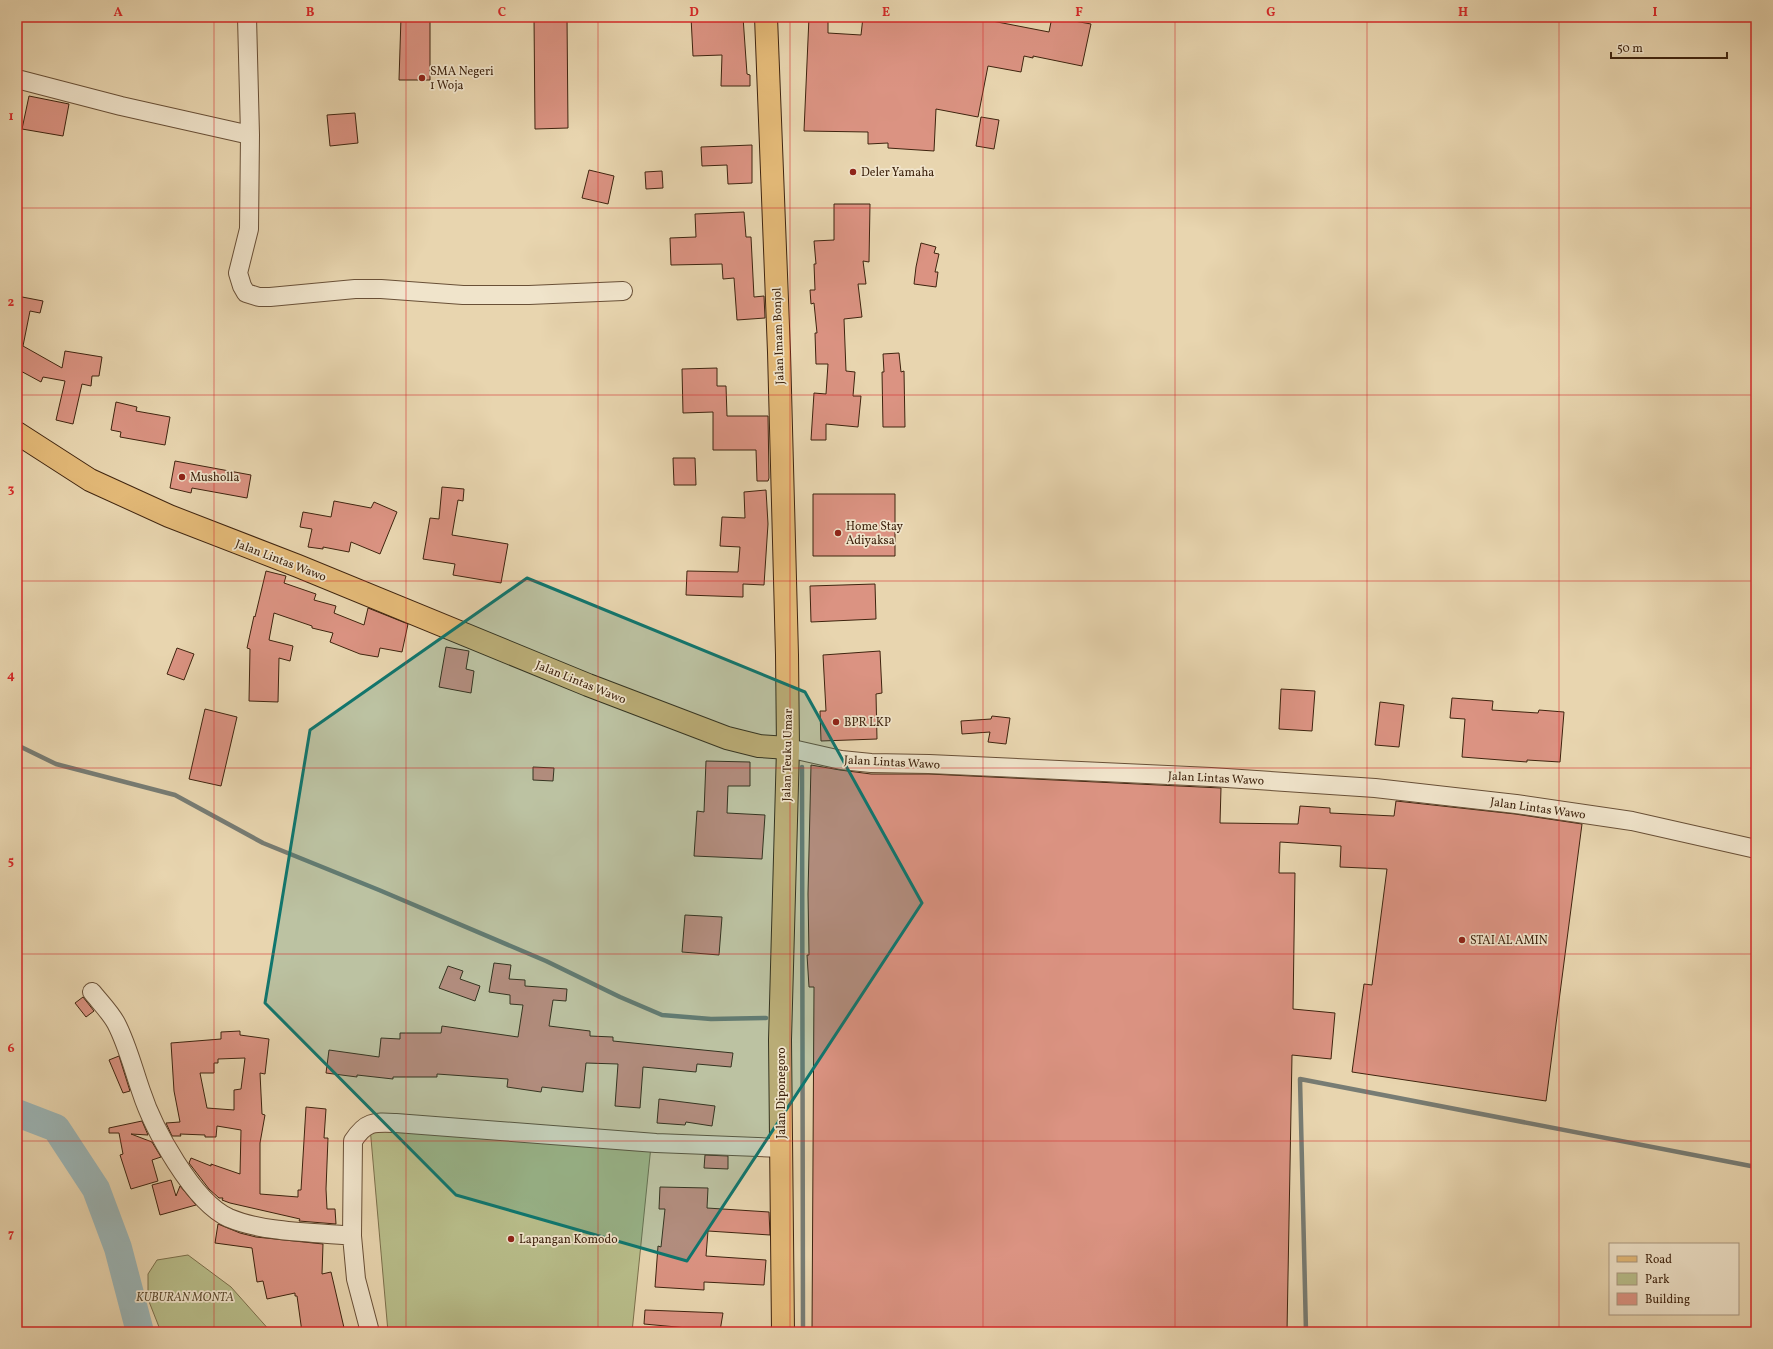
<svg xmlns="http://www.w3.org/2000/svg" width="1773" height="1349" viewBox="0 0 1773 1349" font-family="Vollkorn,serif">
	<style>
		.green { fill: #b8bd8a; stroke: #7c704c }
		.lines { fill: none; stroke-linecap: round; stroke-linejoin: round }
		.stream { stroke: #777c74; stroke-width: 4.5 }
		.river { stroke: #9cb6b7; stroke-width: 28 }
		.building { fill: #db9382; stroke: #3f240f; fill-rule: evenodd }
		.minor-casing { stroke: #695037; stroke-width: 20 }
		.major-casing { stroke: #3f240f; stroke-width: 24 }
		.highway-casing { stroke: #3f240f; stroke-width: 24 }
		.minor { stroke: #f0e4cb; stroke-width: 18 }
		.major { stroke: #e4ba78; stroke-width: 22 }
		.highway { stroke: #e4ba78; stroke-width: 22 }
		.marked { fill: #0f766e; fill-opacity: 0.2; stroke: #0f766e; stroke-width: 3; stroke-linejoin: round }
		.grid { fill: none; stroke: #d62828; stroke-width: 1; stroke-opacity: 0.55 }
		.poi-dot { fill: #8f2418; stroke: #f0e4cb; stroke-width: 1.5 }
		.labels { text-anchor: middle; stroke-width: 3.5; stroke-linejoin: round; paint-order: stroke }
		.poi-label { font-size: 12px; fill: #3f240f; stroke: #f0e4cb; text-anchor: start }
		.street-label { font-size: 12px; fill: #3f240f; stroke: #f0e4cb }
		.park-label { font-size: 12px; font-style: italic; fill: #5d4a2e; stroke: #f0e4cb }
		.neatline { fill: none; stroke: #d62828; stroke-width: 1.5 }
		.grid-label { font-size: 13px; text-anchor: middle; font-weight: bold; fill: #d62828 }
	</style>
	<rect width="100%" height="100%" fill="#e8d5af"/>
	<filter id="stains"><feTurbulence type="fractalNoise" baseFrequency=".005" numOctaves="4"/><feColorMatrix values="0 0 0 0 .2 0 0 0 0 .09 0 0 0 0 .02 0 0 0 .5 -.17"/></filter>
	<radialGradient id="worn" r=".72"><stop offset=".6" stop-color="#630" stop-opacity="0"/><stop offset="1" stop-color="#630" stop-opacity=".3"/></radialGradient>
	<path class="green" d="M370,1127L651,1146L632,1332H388Z
		M188,1255L231,1287L271,1332H161L148,1299V1274L157,1260Z"/>
	<g class="lines">
		<path class="stream" d="M17,745L56,764L175,795L263,843L379,890L546,961L620,997L662,1015L711,1019L766,1018
			M802,767L803,1332
			M1306,1332L1300,1079L1756,1167"/>
		<path class="river" d="M17,1113L56,1128L96,1189L118,1248L140,1332"/>
	</g>
	<path class="building" d="M401,17H430V80H399Z
		M534,17H567L568,128L535,129Z
		M691,17H743L747,74L750,75V86H721L722,55L693,56Z
		M809,17H828V33L861,35L863,17H987V20L1049,32L1052,17L1091,24L1082,66L1033,56V58L1024,56L1021,72L988,66L978,117L936,109L934,151L888,148V143L868,144V132L804,131Z
		M29,96L69,104L63,136L22,129Z
		M355,113L358,143L330,146L327,115Z
		M981,117L999,120L994,149L976,146Z
		M752,145V183L728,184L727,165L702,166L701,147Z
		M589,170L614,176L608,204L582,198Z
		M662,171L663,188L646,189L645,172Z
		M834,204H870L869,262L863,261L866,284H858L862,317L844,319L846,371L855,372L853,396H861L858,427L826,424V440H811L814,393L826,394L828,364H816L815,333H817L814,303L811,304L810,290H815L814,264H816L814,241L834,240Z
		M744,212L746,237H751L754,297L764,296L765,318L737,320L734,278L723,279L722,264L671,265L670,238L696,237L695,214Z
		M921,243L936,247L934,253L939,254L935,272H938L936,287L914,284L916,267Z
		M17,296L43,301L40,313L30,311L23,346L62,368L65,351L102,357L99,376H92L91,386L82,384L73,424L56,420L65,381L43,377L41,382L17,369Z
		M899,353L901,372L904,371L905,427H883L882,372H884L883,354Z
		M717,368V386H726L727,416H768L769,478L768,481H757L756,450H713V412L683,413L682,369Z
		M116,402L137,407L136,411L170,417L165,445L120,437L121,432L111,430Z
		M673,458H695L696,485H674Z
		M175,461L251,475L247,498L192,488L191,493L170,488Z
		M442,487L464,489L463,501L458,500L452,535L508,544L501,583L453,575L455,564L423,559L430,518L439,519Z
		M766,490L768,524L764,585L743,584V597L686,595L687,571L738,572L740,547L720,546L722,517L745,518L744,492Z
		M813,494H895V556H813Z
		M334,501L371,508L374,502L397,512L380,554L351,542L349,552L323,547V549L308,547L312,529L300,527L303,512L331,517Z
		M266,571L286,576L284,583L316,594L314,600L336,606L334,613L364,625L368,608L408,624L402,652L380,648L378,657L360,654L330,642L333,633L312,628V626L274,613L269,640L293,646L290,661L279,658L278,702L249,701L250,649L247,648L254,616L255,617Z
		M875,584L876,619L811,622L810,586Z
		M446,647L469,651L466,669L474,671L471,693L439,687Z
		M177,648L194,654L184,680L167,674Z
		M880,651L882,693L876,694L877,739L821,741L820,711H826L823,655Z
		M1281,689L1315,691L1312,731L1279,729Z
		M1452,698L1493,701L1492,710L1538,713L1539,710L1564,712L1560,762L1527,760V762L1462,757L1465,719L1450,718Z
		M1380,702L1404,705L1399,747L1375,745Z
		M205,709L237,717L221,786L189,779Z
		M992,716L1010,718L1006,744L988,742L990,732L962,734L961,721L991,719Z
		M706,761L750,762V786H728L727,813L765,815L762,859L694,856L697,811L704,812Z
		M811,765L840,770L871,774H929L1221,788L1220,823L1298,824L1300,806L1330,808V813L1394,816L1396,801L1515,814L1582,824L1546,1101L1352,1072L1364,984L1372,985L1387,869L1340,867L1341,846L1280,842L1279,873H1295L1293,1009L1335,1013L1331,1059L1292,1055L1287,1332H812L814,987H809L807,955H809L808,894Z
		M533,767L554,768L553,781L533,780Z
		M685,915L722,917L719,955L682,952Z
		M494,963L511,965L509,979L525,980V986L567,989L566,1001L553,1000L549,1026L590,1031V1036L613,1037V1041L733,1053L731,1067L697,1064L696,1072L643,1067L640,1108L615,1106L618,1064L586,1063L583,1092L542,1087L541,1092L507,1087L508,1079L437,1074V1077H393V1079L357,1075V1077L326,1073L329,1050L379,1057L381,1038L400,1039V1033H441L442,1026L518,1037L523,1005L510,1004V995L489,992Z
		M448,966L463,971L460,979L480,986L475,1001L439,988Z
		M83,997L94,1011L86,1017L75,1003Z
		M240,1031V1035L269,1039L265,1074L260,1073L262,1114L265,1115L260,1143V1194L298,1197V1190H301L306,1107L326,1109L324,1138H328L326,1189L327,1209H335L336,1224L299,1221L300,1219L230,1203L222,1200L223,1198H219L209,1189L189,1163L191,1158L211,1166V1164L240,1174L241,1130L217,1126L216,1137H205V1135L180,1134L181,1136H172L166,1123L180,1122L174,1091L171,1043L221,1039V1032ZM245,1058L241,1089L234,1090V1110L207,1108L200,1073H214V1063H218V1059Z
		M119,1056L130,1091L123,1093L109,1060Z
		M659,1099L715,1106L712,1126L686,1122L685,1125L657,1123Z
		M142,1121L148,1135L131,1134L152,1142L161,1157L152,1160L158,1181L131,1189L120,1155L123,1154L119,1133H109V1128Z
		M705,1155L728,1156V1169L704,1168Z
		M171,1180L176,1196L180,1186L196,1205L160,1215L152,1185Z
		M660,1187L708,1188L707,1208L769,1212L770,1235L708,1231L706,1256L766,1260L764,1285L704,1282V1290L655,1287L658,1246L661,1247L665,1209H659Z
		M218,1224L240,1233L256,1237L323,1244L322,1274L331,1272L345,1332H302L297,1296H295V1293L267,1299L263,1281L257,1282L252,1248L215,1243Z
		M645,1310L723,1313L720,1331L644,1324Z"/>
	<g class="lines">
		<g class="minor-casing">
			<path id="minor" d="M247,17L250,135L249,229L238,273L242,286L246,293L259,297H270L355,289H381L463,295H529L623,291
				M17,79L121,106L250,135
				M788,748L841,760L871,763L929,764L1211,777L1375,788L1516,804L1632,821L1756,849
				M92,992C100,1002 110,1012 116,1023C127,1044 133,1068 141,1091C153,1128 193,1202 229,1218C265,1233 314,1232 352,1236
				M370,1332L356,1279L352,1236L353,1141C366,1121 374,1122 396,1123L656,1143L781,1148"/>
		</g>
		<g class="major-casing">
			<path id="major" d="M17,433L90,480L169,516L298,566L588,685L727,738L759,746L788,748"/>
		</g>
		<g class="highway-casing">
			<path id="highway" d="M766,17L779,352L787,655L788,748L780,1040L783,1332"/>
		</g>
		<use href="#minor" class="minor"/>
		<use href="#major" class="major"/>
		<use href="#highway" class="highway"/>
	</g>
	<path class="marked" d="M527,578L805,692L922,903L687,1261L456,1195L265,1003L310,730Z"/>
	<path class="grid" d="M214,17V1332M406,17V1332M598,17V1332M790,17V1332M983,17V1332M1175,17V1332M1367,17V1332M1559,17V1332M17,208H1756M17,395H1756M17,581H1756M17,768H1756M17,954H1756M17,1141H1756"/>
	<g class="poi-dot">
		<circle cx="422" cy="78" r="4"/>
		<circle cx="853" cy="172" r="4"/>
		<circle cx="182" cy="477" r="4"/>
		<circle cx="838" cy="533" r="4"/>
		<circle cx="836" cy="722" r="4"/>
		<circle cx="1462" cy="940" r="4"/>
		<circle cx="511" cy="1239" r="4"/>
	</g>
	<g class="labels">
		<g class="poi-label">
			<text x="430" y="75">SMA Negeri<tspan x="430" dy="14">1 Woja</tspan></text>
			<text x="861" y="176">Deler Yamaha</text>
			<text x="190" y="481">Musholla</text>
			<text x="846" y="530">Home Stay<tspan x="846" dy="14">Adiyaksa</tspan></text>
			<text x="844" y="726">BPR LKP</text>
			<text x="1470" y="944">STAI AL AMIN</text>
			<text x="519" y="1243">Lapangan Komodo</text>
		</g>
		<g class="street-label">
			<text transform="translate(778 336) rotate(-92)" y="4">Jalan Imam Bonjol</text>
			<text transform="translate(281 560) rotate(21)" y="4">Jalan Lintas Wawo</text>
			<text transform="translate(581 682) rotate(22)" y="4">Jalan Lintas Wawo</text>
			<text transform="translate(787 755) rotate(-89)" y="4">Jalan Teuku Umar</text>
			<text transform="translate(892 762) rotate(3)" y="4">Jalan Lintas Wawo</text>
			<text transform="translate(1216 778) rotate(3)" y="4">Jalan Lintas Wawo</text>
			<text transform="translate(1538 808) rotate(8)" y="4">Jalan Lintas Wawo</text>
			<text transform="translate(781 1093) rotate(-90)" y="4">Jalan Diponegoro</text>
		</g>
		<g class="park-label">
			<text x="185" y="1301">KUBURAN MONTA</text>
		</g>
	</g>
	<rect width="1773" height="1349" fill="none" stroke="#e8d5af" stroke-width="44"/>
	<rect x="1609" y="1243" width="130" height="72" fill="#f0e4cb" stroke="#a99780"/>
	<rect x="1617" y="1256" width="20" height="6" fill="#e4ba78" stroke="#a99780"/>
	<text x="1645" y="1263" font-size="12" fill="#3f240f">Road</text>
	<rect x="1617" y="1273" width="20" height="12" fill="#b8bd8a" stroke="#a99780"/>
	<text x="1645" y="1283" font-size="12" fill="#3f240f">Park</text>
	<rect x="1617" y="1293" width="20" height="12" fill="#db9382" stroke="#a99780"/>
	<text x="1645" y="1303" font-size="12" fill="#3f240f">Building</text>
	<path d="M1611 52v6h116v-6" fill="none" stroke="#3f240f" stroke-width="2"/>
	<text x="1617" y="52" font-size="12" fill="#3f240f" stroke="#f0e4cb" stroke-width="3" paint-order="stroke">50 m</text>
	<rect x="22" y="22" width="1729" height="1305" class="neatline"/>
	<g class="grid-label">
		<text x="118" y="16">A</text>
		<text x="310" y="16">B</text>
		<text x="502" y="16">C</text>
		<text x="694" y="16">D</text>
		<text x="886" y="16">E</text>
		<text x="1079" y="16">F</text>
		<text x="1271" y="16">G</text>
		<text x="1463" y="16">H</text>
		<text x="1655" y="16">I</text>
		<text x="11" y="120">1</text>
		<text x="11" y="306">2</text>
		<text x="11" y="493">3</text>
		<text x="11" y="679">4</text>
		<text x="11" y="865">5</text>
		<text x="11" y="1052">6</text>
		<text x="11" y="1238">7</text>
	</g>
	<rect width="100%" height="100%" filter="url(#stains)"/>
	<rect width="100%" height="100%" fill="url(#worn)"/>
</svg>
